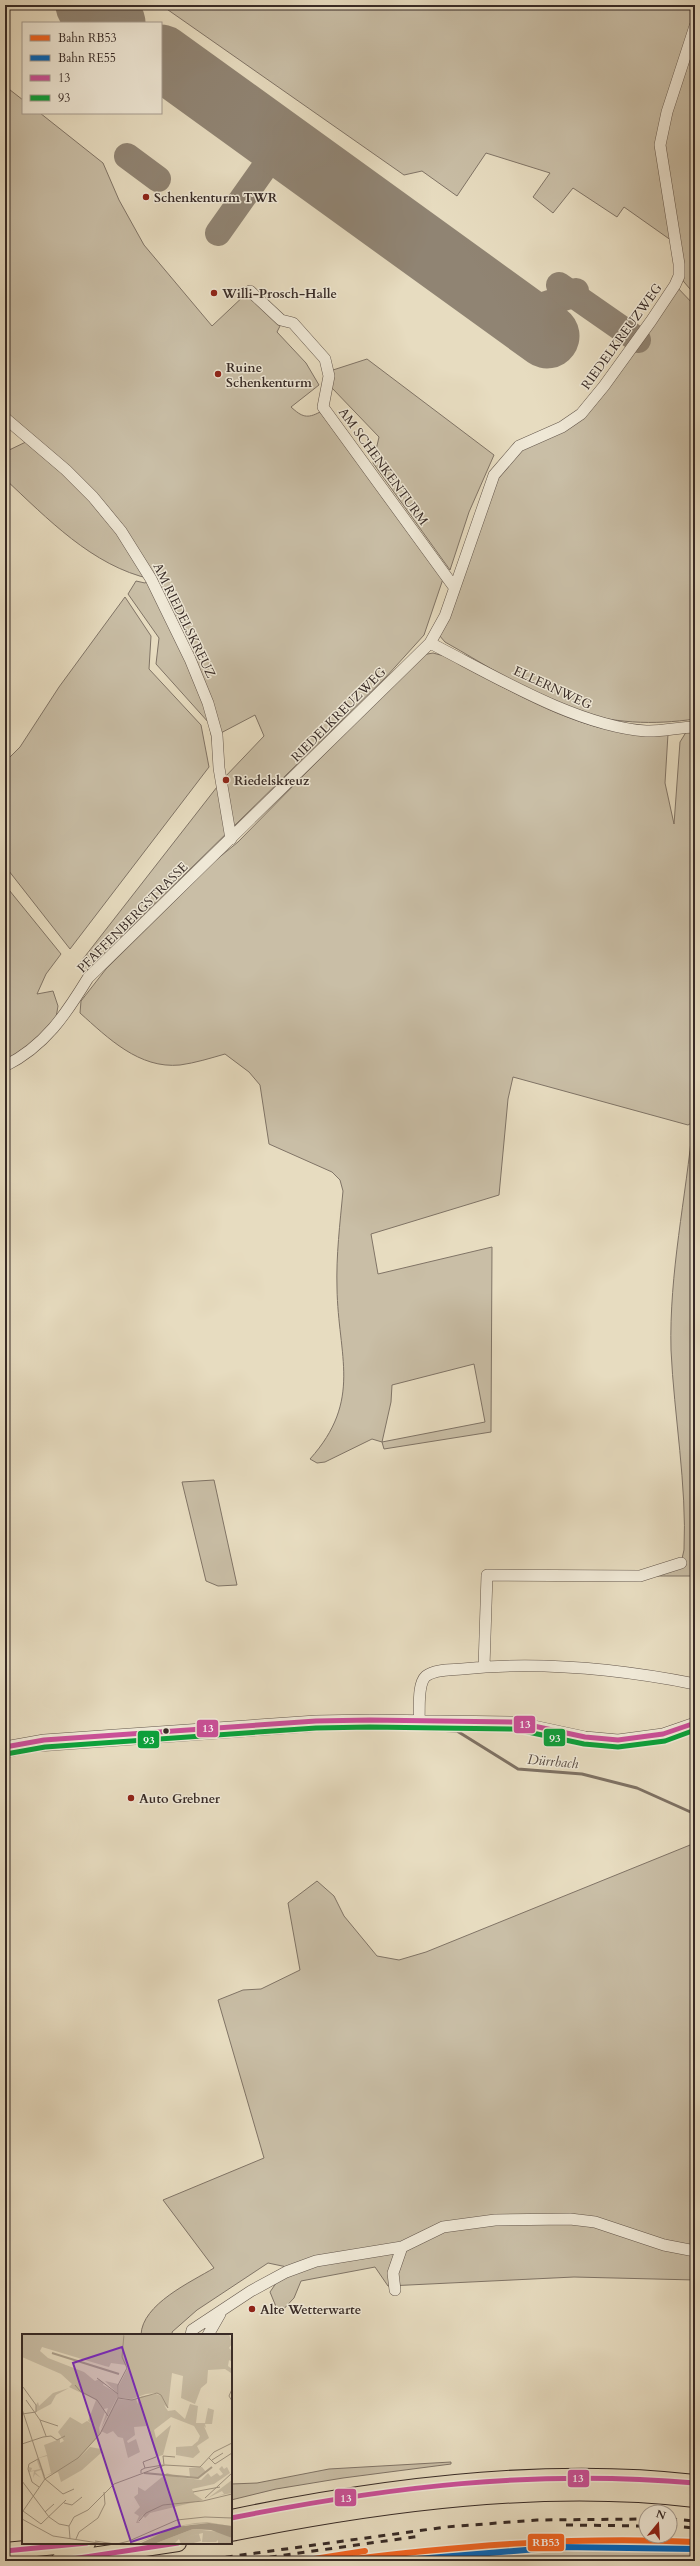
<svg xmlns="http://www.w3.org/2000/svg" width="700" height="2566" viewBox="0 0 700 2566" font-family="Cardo,serif">
	<style>
		.green { fill: #c9bea6; stroke: #807466; fill-rule: evenodd }
		.lines { fill: none; stroke-linecap: round; stroke-linejoin: round }
		.stream { stroke: #7e7163; stroke-width: 3 }
		.taxiway { stroke: #908473; stroke-width: 26 }
		.runway { stroke: #908473; stroke-width: 65 }
		.minor-casing { stroke: #64574c; stroke-width: 12 }
		.highway-casing { stroke: #382b26; stroke-width: 18 }
		.minor { stroke: #efe8d6; stroke-width: 11 }
		.highway { stroke: #e7dcc0; stroke-width: 16 }
		.rail { stroke: #382b26; stroke-width: 3; stroke-dasharray: 7 7; stroke-linecap: butt }
		.bus-1-casing { stroke: #efe8d6; stroke-width: 8 }
		.bus-2-casing { stroke: #efe8d6; stroke-width: 8 }
		.bus-1 { stroke: #ca5098; stroke-width: 5 }
		.bus-2 { stroke: #0ba13b; stroke-width: 5 }
		.rail-1-casing { stroke: #efe8d6; stroke-width: 9 }
		.rail-2-casing { stroke: #efe8d6; stroke-width: 9 }
		.rail-1 { stroke: #f26522; stroke-width: 6 }
		.rail-2 { stroke: #0065bd; stroke-width: 6 }
		.poi-dot { fill: #8f2418; stroke: #efe8d6; stroke-width: 1.5 }
		.bus-dot { fill: #382b26; stroke: #efe8d6; stroke-width: 1.5 }
		.labels { text-anchor: middle; stroke-width: 3; stroke-linejoin: round; paint-order: stroke }
		.poi-label { font-size: 13px; font-weight: bold; fill: #382b26; stroke: #efe8d6; text-anchor: start }
		.street-label { font-size: 13px; fill: #382b26; stroke: #efe8d6 }
		.water-label { font-size: 14px; font-style: italic; fill: #5b4e45; stroke: #efe8d6 }
		.inset-river { fill: none; stroke: #aca08c; stroke-width: 2 }
		.inset-road { fill: none; stroke: #a19582; stroke-width: 1 }
		.view { fill: #7b2cbf; fill-opacity: 0.15; stroke: #7b2cbf; stroke-width: 2 }
		.inset-edge { fill: none; stroke: #382b26; stroke-width: 2 }
		.line-badge { stroke: #efe8d6; stroke-width: 1.5 }
		.badge-label { font-size: 11px; text-anchor: middle; font-weight: bold; fill: #fff }
	</style>
	<rect width="100%" height="100%" fill="#e7dcc0"/>
	<filter id="stains"><feTurbulence type="fractalNoise" baseFrequency=".005" numOctaves="4"/><feColorMatrix values="0 0 0 0 .2 0 0 0 0 .09 0 0 0 0 .02 0 0 0 .5 -.17"/></filter>
	<radialGradient id="worn" r=".72"><stop offset=".6" stop-color="#630" stop-opacity="0"/><stop offset="1" stop-color="#630" stop-opacity=".3"/></radialGradient>
	<path class="green" d="M161,5H695V295L679,276L675,243L624,207L617,217L573,188L553,213L533,197L550,173L486,153L457,196L422,171L404,175Z
		M5,86L23,100V113H40L103,163L119,200L144,245L212,326L248,292L280,326L277,332L306,363L319,385L291,407C302,417 307,419 320,412L444,576L424,635L386,677L85,972L79,964L224,778L264,736L255,715L217,735L214,750L209,723L156,664L159,638L128,594L136,581L145,583L151,579C92,566 47,518 5,479V452L30,440L5,418Z
		M675,285L695,306V719C654,725 611,724 572,709C528,693 486,665 445,642L439,635L500,471L519,446L581,414Z
		M367,359L494,455L469,512L450,570L373,463L379,437L332,388L333,370Z
		M125,597L151,636L149,669L201,725L209,767L70,949L5,866V762L20,747L59,687Z
		M433,653L444,656C505,687 563,725 632,734C644,736 657,734 668,734L665,783L674,824L680,742L688,729H695V1576H640L681,1563L684,1550C687,1486 674,1415 671,1350C669,1273 686,1198 693,1122L688,1125L513,1077L508,1099L499,1195L371,1234L378,1274L492,1247L491,1432L384,1449L382,1442L372,1439L325,1462L317,1463L310,1459C363,1400 338,1356 337,1288C336,1256 340,1223 343,1191L340,1180L332,1172L269,1144L260,1085L249,1072L225,1054C211,1058 195,1063 180,1065C139,1069 108,1038 80,1013L81,1001L106,969L216,860L238,842L422,655ZM474,1364L485,1422L382,1442L391,1402L392,1385Z
		M5,885L61,954L46,974L37,994L53,991L58,1006L54,1029L5,1066Z
		M214,1480L237,1585L218,1586L206,1581L182,1482Z
		M695,1843V2280L574,2277L388,2286L375,2267L301,2281L294,2298L279,2314L270,2292L287,2267L268,2263L197,2310L172,2332L173,2335H141C142,2304 191,2282 214,2268L163,2200L264,2158L218,2000L243,1990L261,1989L300,1970L288,1903L317,1881L334,1896L344,1916L377,1956L399,1960L426,1952Z
		M451,2462V2464L343,2478L276,2489L231,2500V2484L257,2483L329,2469Z
		M609,2549L695,2552V2561H438L541,2552Z"/>
	<g class="lines">
		<path class="stream" d="M5,1757L31,1751L362,1727L457,1731L518,1769L582,1774L637,1788L695,1814"/>
		<path class="taxiway" d="M127,156L158,179
			M218,233L281,144
			M559,285L638,340
			M546,304L573,295L576,291
			M512,311L522,298"/>
		<path class="runway" d="M88,5L113,23
			M161,57L547,336"/>
		<g class="minor-casing">
			<path id="minor" d="M250,291L281,320L293,323L325,359L329,376L323,407L454,587
				M5,418L66,470L93,497L121,531L151,579L190,659L208,703L217,735L219,768L231,839
				M430,643C493,675 576,726 646,731C662,732 679,727 695,727
				M5,1066C45,1046 66,1014 88,978L430,643L445,616L494,475L519,446L562,427L581,414L604,386L651,321L675,285L679,276V264L660,145L667,112L695,26
				M484,1667L487,1575L640,1576L681,1563
				M419,1720C420,1708 417,1684 426,1676C435,1669 451,1670 462,1669C539,1661 619,1669 695,1684
				M5,1747L44,1740L316,1721L370,1720L515,1722L585,1737L618,1740L663,1734L695,1723
				M395,2290L393,2273L402,2247
				M191,2335L192,2330L251,2291L286,2272L316,2261L402,2247L443,2227L495,2220L570,2219L595,2222L664,2245L695,2251
				M208,2335L220,2314"/>
		</g>
		<g class="highway-casing">
			<path id="highway" d="M231,2518C379,2487 544,2465 695,2483
				M231,2533C381,2503 543,2481 695,2499
				M5,2551L87,2543
				M59,2561L178,2543"/>
		</g>
		<use href="#minor" class="minor"/>
		<use href="#highway" class="highway"/>
		<path class="rail" d="M670,2519L695,2521
			M566,2525L646,2526
			M670,2526L695,2528
			M198,2561L446,2527L537,2520L646,2519
			M242,2561L421,2536"/>
		<g class="bus-1-casing">
			<path id="bus-1" d="M5,1747L44,1740L316,1721L370,1720L515,1722L585,1737L618,1740L663,1734L695,1723
				M231,2518C388,2487 534,2469 695,2483
				M5,2551L87,2543
				M59,2561L178,2543"/>
		</g>
		<g class="bus-2-casing">
			<path id="bus-2" d="M6,1754L45,1747L316,1728L370,1727L514,1729L584,1744L618,1747L665,1741L695,1730"/>
		</g>
		<use href="#bus-1" class="bus-1"/>
		<use href="#bus-2" class="bus-2"/>
		<g class="rail-1-casing">
			<path id="rail-1" d="M301,2561L365,2551
				M337,2561C456,2546 575,2536 695,2542"/>
		</g>
		<g class="rail-2-casing">
			<path id="rail-2" d="M393,2561L561,2547L695,2549"/>
		</g>
		<use href="#rail-1" class="rail-1"/>
		<use href="#rail-2" class="rail-2"/>
	</g>
	<g class="poi-dot">
		<circle cx="146" cy="197" r="4"/>
		<circle cx="214" cy="293" r="4"/>
		<circle cx="218" cy="374" r="4"/>
		<circle cx="226" cy="780" r="4"/>
		<circle cx="131" cy="1798" r="4"/>
		<circle cx="252" cy="2309" r="4"/>
	</g>
	<circle class="bus-dot" cx="166" cy="1731" r="3.5"/>
	<g class="labels">
		<g class="poi-label">
			<text x="154" y="202">Schenkenturm TWR</text>
			<text x="222" y="298">Willi-Prosch-Halle</text>
			<text x="226" y="372">Ruine<tspan x="226" dy="15">Schenkenturm</tspan></text>
			<text x="234" y="785">Riedelskreuz</text>
			<text x="139" y="1803">Auto Grebner</text>
			<text x="260" y="2314">Alte Wetterwarte</text>
		</g>
		<g class="street-label">
			<text transform="translate(621 336) rotate(-54)" y="5">RIEDELKREUZWEG</text>
			<text transform="translate(384 466) rotate(54)" y="5">AM SCHENKENTURM</text>
			<text transform="translate(185 620) rotate(64)" y="5">AM RIEDELSKREUZ</text>
			<text transform="translate(553 687) rotate(25)" y="5">ELLERNWEG</text>
			<text transform="translate(338 714) rotate(-45)" y="5">RIEDELKREUZWEG</text>
			<text transform="translate(132 917) rotate(-45)" y="5">PFAFFENBERGSTRASSE</text>
		</g>
		<g class="water-label">
			<text transform="translate(553 1761) rotate(5)" y="5">Dürrbach</text>
		</g>
	</g>
	<g transform="translate(22 2334)">
		<rect width="210" height="210" fill="#e7dcc0"/>
		<path d="M0,0H102L101,3L104,0H207L210,10L207,14L210,17V28L207,26L206,32L210,35L209,39L203,35L186,36L185,49L179,54L173,70L159,64L161,42L150,39L146,74L142,71L146,77L153,76L163,85L168,70L176,72L174,89H183L186,74L192,76L190,90H183L184,94L182,92L187,104L175,112L178,118L171,124L154,121V113L170,112L176,107L178,102L172,92L149,83L132,96L134,104L149,91L141,121L131,124L134,122L125,92L112,93L113,101L105,107L106,109L114,105L118,118L106,124L101,104L96,103L91,97L85,100L79,97L95,65L108,66L114,65L116,70V64L120,62L134,60L140,62L134,59L124,60L110,65L97,64V51L106,34L104,31L89,29L87,33L83,32L20,13L18,17L26,24L62,38L73,47L77,45L82,49L81,51L95,59L83,47L96,50L95,64L79,95L86,74L82,75L83,78L77,94L66,87L74,66L47,53L50,50L39,40L0,23ZM47,54L34,61L29,70L14,78V71L16,68L17,72L31,59ZM48,83L60,90L65,87L77,94L78,100L59,122L68,113L79,115L80,118L60,136L39,148L36,138L22,142V146L19,136L13,138L19,144L13,140L11,144L12,137L7,138V133L10,134L9,137L18,135L15,127L16,124L25,121L22,111L38,105V109L42,107L36,98ZM25,122L29,139L23,142L17,124ZM200,132L202,135L205,133L208,139L192,150L170,155L172,160L181,166L128,179L123,184L121,181L116,187L118,189H114L117,182L112,179L118,173L112,163L116,160V153L123,157L145,139L156,143L179,146L186,139L189,143L195,139L198,142L201,140L197,135ZM180,133L184,138L178,143H168L167,134ZM210,146V159L195,162L202,160L200,157L186,164ZM185,188L208,192L187,189L164,191L113,210L151,193L173,189ZM171,195L198,198L210,204V210H196V206L194,208H180L181,199L159,204L177,200L179,207L168,210H159L157,205L152,210H132Z" fill="#c9bea6" fill-rule="evenodd"/>
		<path d="M187,189L210,192V204L189,196L171,195L132,210H117L153,193Z" fill="#aca08c"/>
		<path class="inset-river" d="M30,19L97,40M122,139L176,144L190,133M122,210L145,198L171,192L193,193L210,200"/>
		<path class="inset-road" d="M75,44L96,60M53,51L58,57L75,66L86,82M210,55L207,62L210,67M96,64L110,66L135,59L139,61L146,74M4,66L18,86L24,102M0,75L23,145M0,80L14,78V71L1,53M18,86L36,92M0,110L21,103L29,102L35,106L43,102M187,124L193,130L210,119M16,125L7,130L6,135L10,148L17,153M190,126L201,119M142,131L141,122L153,123M123,134L121,128L134,123M119,139V136L123,134L141,131M23,145L41,160L52,155M0,147L27,183L37,190L47,192M171,158L198,153M183,164L210,139M44,166L19,190L1,177L23,145L56,124L78,100L96,64V51L105,34L100,23L102,0M42,169L50,171L60,163M23,178L32,170M0,185L31,202L83,210M117,187L124,179L141,171L181,167L210,160M47,192L52,183L66,176L92,150L143,131L178,133L192,118L210,109M47,192L48,205M54,205L57,198L76,184L83,170L82,158M73,207L93,210M95,210L107,207L155,186L183,183L210,184"/>
		<path class="view" d="M100,13L158,192L109,208L51,29Z"/>
		<rect width="210" height="210" class="inset-edge"/>
	</g>
	<g class="line-badge">
		<rect x="513" y="1715" width="23" height="19" rx="4" fill="#ca5098"/>
		<rect x="196" y="1719" width="23" height="19" rx="4" fill="#ca5098"/>
		<rect x="543" y="1728" width="23" height="19" rx="4" fill="#0ba13b"/>
		<rect x="137" y="1730" width="23" height="19" rx="4" fill="#0ba13b"/>
		<rect x="567" y="2469" width="23" height="19" rx="4" fill="#ca5098"/>
		<rect x="334" y="2488" width="23" height="19" rx="4" fill="#ca5098"/>
		<rect x="527" y="2533" width="38" height="19" rx="4" fill="#f26522"/>
	</g>
	<g class="badge-label">
		<text x="525" y="1728">13</text>
		<text x="208" y="1732">13</text>
		<text x="555" y="1742">93</text>
		<text x="149" y="1744">93</text>
		<text x="578" y="2482">13</text>
		<text x="346" y="2502">13</text>
		<text x="546" y="2546">RB53</text>
	</g>
	<rect width="700" height="2566" fill="none" stroke="#e7dcc0" stroke-width="20"/>
	<rect x="6" y="6" width="688" height="2554" fill="none" stroke="#382b26" stroke-width="2"/>
	<rect x="10" y="10" width="680" height="2546" fill="none" stroke="#382b26"/>
	<rect x="22" y="22" width="140" height="92" fill="#efe8d6" stroke="#a69c90"/>
	<rect x="30" y="35" width="20" height="6" fill="#f26522" stroke="#a69c90"/>
	<text x="58" y="42" font-size="12" fill="#382b26">Bahn RB53</text>
	<rect x="30" y="55" width="20" height="6" fill="#0065bd" stroke="#a69c90"/>
	<text x="58" y="62" font-size="12" fill="#382b26">Bahn RE55</text>
	<rect x="30" y="75" width="20" height="6" fill="#ca5098" stroke="#a69c90"/>
	<text x="58" y="82" font-size="12" fill="#382b26">13</text>
	<rect x="30" y="95" width="20" height="6" fill="#0ba13b" stroke="#a69c90"/>
	<text x="58" y="102" font-size="12" fill="#382b26">93</text>
	<g transform="translate(658 2524) rotate(18)"><circle r="19" fill="#efe8d6" stroke="#a69c90"/>
	<path d="M0-3L7 15L0 10L-7 15Z" fill="#8f2418"/>
	<text y="-6" font-size="11" font-weight="bold" text-anchor="middle" fill="#382b26">N</text>
	</g>
	<rect width="100%" height="100%" filter="url(#stains)"/>
	<rect width="100%" height="100%" fill="url(#worn)"/>
</svg>
